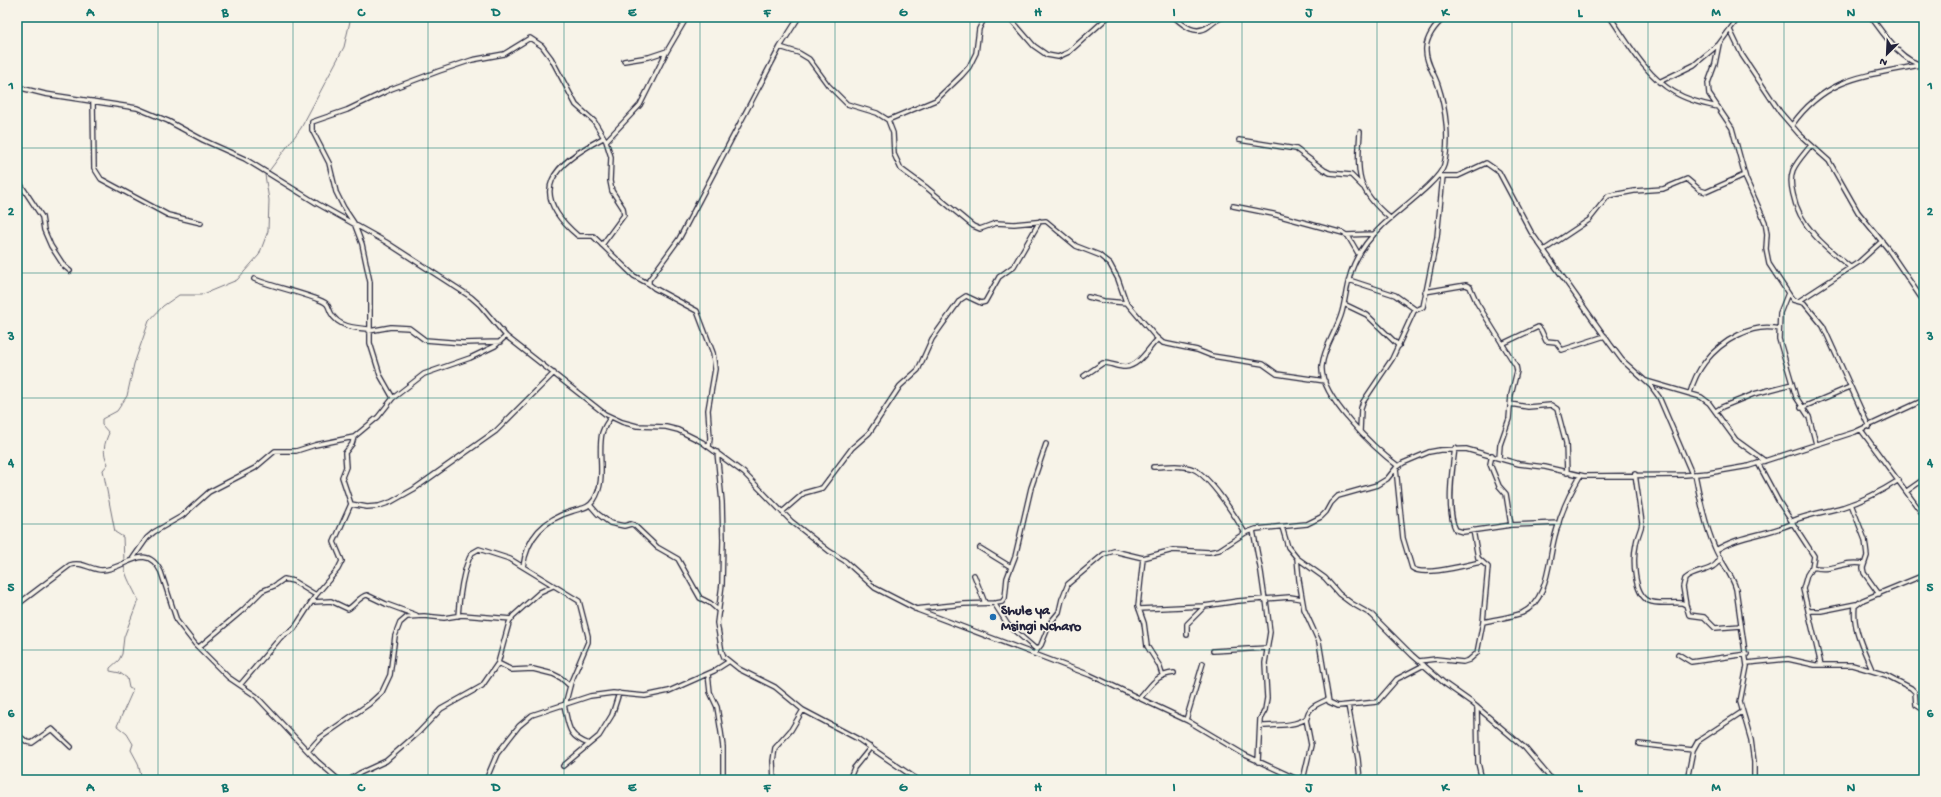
<svg xmlns="http://www.w3.org/2000/svg" width="1941" height="797" viewBox="0 0 1941 797" font-family="'Gochi Hand',sans-serif">
	<style>
		.lines { fill: none; stroke-linecap: round; stroke-linejoin: round }
		.stream { stroke: #76747f; stroke-width: 1 }
		.minor-casing { stroke: #22223b; stroke-width: 6 }
		.minor { stroke: #f7f3e8; stroke-width: 3.5 }
		.grid { fill: none; stroke: #0f766e; stroke-width: 1; stroke-opacity: 0.55 }
		.poi-dot { fill: #1f6fb2; stroke: #f7f3e8; stroke-width: 1.5 }
		.labels { text-anchor: middle; stroke-width: 3; stroke-linejoin: round; paint-order: stroke }
		.poi-label { font-size: 14px; font-weight: bold; fill: #22223b; stroke: #f7f3e8; text-anchor: start }
		.neatline { fill: none; stroke: #0f766e; stroke-width: 1.5 }
		.grid-label { font-size: 13px; text-anchor: middle; font-weight: bold; fill: #0f766e }
	</style>
	<rect width="100%" height="100%" fill="#f7f3e8"/>
	<filter id="ink" filterUnits="userSpaceOnUse"><feTurbulence type="fractalNoise" baseFrequency=".025" numOctaves="2"/><feDisplacementMap in="SourceGraphic" scale="8" xChannelSelector="R" yChannelSelector="G"/><feConvolveMatrix kernelMatrix="1 2 1 2 8 2 1 2 1" color-interpolation-filters="sRGB"/></filter>
	<g filter="url(#ink)">
		<g class="lines">
			<path class="stream" d="M269,171L301,128L344,47L351,17
				M124,561L123,537L115,532L103,470L108,464C102,452 104,444 109,433L102,425V419L117,411L127,396L134,364L149,321L163,306L179,295H201L237,280L259,255L268,231L269,200L265,175L267,174
				M124,564C125,578 133,587 138,600L124,637L122,654L119,660L110,668V671L120,673L127,678L129,688L133,690L117,726L127,734L133,744L131,750L138,763L142,780"/>
			<g class="minor-casing">
				<path id="minor" d="M1009,17L1034,46L1047,55L1058,57L1069,52L1108,17
					M1174,17C1184,26 1196,36 1209,26C1215,22 1217,18 1225,17
					M1610,17C1628,43 1646,76 1674,92C1687,100 1703,104 1718,107
					M1739,17L1719,44L1715,64L1708,83L1709,94L1732,128L1746,179L1765,222L1767,234L1766,249L1769,264L1790,296L1793,300L1804,303L1823,326L1869,427
					M1871,17C1883,33 1902,63 1924,65
					M1730,30L1742,55L1780,112L1799,134L1829,161L1858,212L1888,249L1924,302
					M780,47L799,53L809,59L828,85L847,104L877,113L888,120L893,133L894,154L901,169L927,188L973,226L980,229L996,223L1014,224L1046,221L1076,246L1099,255L1110,264L1118,279L1126,302L1155,336L1163,343L1197,350L1212,356L1263,364L1277,374L1325,381
					M624,61L649,57L667,51
					M1659,82L1694,65L1718,45
					M17,87L45,94L137,108L168,121L203,140L245,159L318,204L386,242L471,297L480,305L506,336L605,414L622,422L637,426L666,427L678,430L702,442L744,473L791,521L829,551L845,561L875,588L918,610L1090,675L1188,721L1245,755L1299,780
					M93,101L94,168L101,179L168,215L201,223
					M888,120L936,100L961,76L969,67L976,53L979,29L984,19L990,17
					M1792,125C1827,76 1866,76 1920,65
					M1360,132C1357,174 1356,190 1390,218
					M603,138C554,164 525,191 578,236H593L634,276L649,284
					M1239,140L1296,149L1324,170L1330,173L1351,175L1363,187
					M606,141L640,105L667,51L687,17
					M1811,145C1805,153 1797,161 1793,170C1790,178 1791,186 1793,194C1799,226 1825,247 1850,267
					M1439,176H1458L1486,163L1499,172L1531,232L1610,344L1622,360L1651,386L1659,397L1692,474
					M17,179L42,217L44,230L51,246L64,266L70,271
					M1233,206L1273,214L1343,233L1348,236L1359,255
					M1346,235L1374,234
					M1544,250L1589,220L1608,196L1634,191L1663,189L1687,179L1700,190L1706,192L1744,175
					M254,279C277,288 300,292 322,301C329,304 328,307 331,313C338,327 355,328 369,329
					M1349,280L1395,295L1416,310L1423,307L1437,237L1443,176
					M1425,292L1466,285L1470,287L1477,303L1516,366L1517,371L1511,395L1509,419L1500,445L1499,458
					M1788,293L1780,313L1779,339L1796,397L1809,417L1816,444
					M1088,297L1104,301L1127,303
					M1799,301L1859,262L1882,241
					M1344,304L1367,315L1399,346
					M369,331L391,327L409,328L425,340L463,343L500,342
					M1502,344L1538,327L1541,330L1546,341L1556,342L1562,350L1605,336
					M1084,376L1103,363C1111,363 1117,367 1125,367C1140,366 1148,348 1158,339
					M1646,381L1701,397L1709,403L1736,440L1765,461
					M1690,393C1693,382 1698,371 1705,362C1721,341 1753,322 1779,329
					M393,398L380,375L370,343V282L362,244L354,223L344,208L336,192L329,163L312,130V122L347,110L391,89L439,71L472,60L504,54L530,38L542,46L551,58L576,105L594,121L606,141L611,157L610,181L612,191L623,208L624,215L602,245
					M1510,404L1528,407L1551,405L1557,409L1566,443L1567,473
					M1801,408L1850,387
					M1716,411L1722,407L1754,394L1792,384
					M1861,430L1924,516
					M1360,431L1361,408L1363,402L1392,359L1415,309
					M709,447L710,438L708,410L715,369L713,353L697,311L654,288L649,284V280L679,239L780,47L799,17
					M1455,448C1452,469 1446,512 1456,530L1463,532L1511,525L1559,523
					M717,452L722,502L723,540L722,584L717,623L722,652L724,657L739,669L775,687L803,710L858,739L918,780
					M1492,455L1490,464L1499,486L1506,494L1511,525
					M1758,463L1779,502L1814,556L1812,567L1807,575L1803,589L1821,665
					M1398,466C1375,449 1319,396 1322,366C1324,346 1337,331 1342,312C1345,301 1346,290 1349,279C1354,259 1366,241 1382,226C1396,212 1440,181 1444,165C1450,140 1446,109 1438,85C1434,73 1425,61 1426,48C1427,36 1436,25 1445,17
					M1153,467C1165,467 1181,464 1193,469C1209,475 1236,517 1245,533
					M1396,468L1403,538L1412,568C1423,577 1466,565 1481,562
					M1635,474L1642,523C1641,531 1637,536 1636,544C1633,558 1633,594 1649,601C1658,605 1672,602 1682,603L1686,605L1689,615L1704,617L1715,628L1741,626
					M1695,474C1700,499 1705,525 1715,548C1721,563 1732,574 1736,589L1747,666L1740,702L1751,740L1754,762V780
					M1907,491L1924,479
					M351,504L367,507L379,506L391,502L414,489L496,431L554,373
					M1851,504L1865,540L1867,556L1863,568L1864,573L1879,594
					M590,505L598,514L610,523L624,526L631,524L634,525L657,547L678,559L700,598L710,603L719,611
					M782,512L804,493L822,488L852,448L869,433L900,386L918,370L932,339L960,300L966,296L981,303L985,302L999,277L1014,266L1040,221
					M1792,521C1809,514 1825,512 1843,507C1862,501 1882,491 1899,480
					M1282,527L1288,547L1297,558L1325,578L1339,594L1351,603L1372,615L1412,655L1444,683L1471,702L1525,748L1552,780
					M1253,530L1261,572L1265,600
					M980,548L1011,567
					M1716,550C1740,535 1768,535 1793,523
					M133,558L147,538L154,532L182,516L209,492L255,468L275,451H296L315,445L354,437L378,417L393,398L424,374L470,358L495,346L506,336
					M1143,558L1138,606L1144,623L1147,646L1159,665L1162,674
					M1297,558L1299,580L1304,609L1319,642L1329,702L1338,706L1377,702L1397,679L1424,665
					M523,567C527,537 544,519 573,511C581,508 588,509 594,500C607,480 597,455 602,433C604,427 607,422 611,417
					M1812,567C1832,573 1842,560 1864,564
					M974,575L985,603
					M313,602L331,601L348,609C355,605 360,596 367,595L386,604L416,615
					M994,603L1008,625L1037,650
					M17,605L70,565C82,561 91,570 102,570C125,570 145,540 161,572L177,621L195,644L228,677L256,696L317,761L339,780
					M1686,605L1683,587L1685,579C1696,569 1714,573 1720,558
					M915,609L964,604L996,603L1002,602L1005,598L1007,578L1015,557L1031,488L1046,444
					M1139,609L1204,606L1238,601L1290,597L1302,599
					M1808,611H1821L1856,604
					M458,616C459,598 463,568 472,553L479,549L510,559L579,601L588,636V642L571,682L565,705
					M1483,622C1492,620 1515,616 1522,613C1550,600 1548,557 1556,532C1561,512 1570,493 1580,476
					M1187,635V624L1205,606
					M199,647L243,610L262,591L274,586L284,579L293,581L316,595
					M1213,651L1267,648
					M1034,654L1041,645L1050,623L1059,612L1062,599L1068,584L1104,554L1114,551L1143,558L1173,550L1209,552L1219,550L1245,533L1256,529L1307,524L1321,517L1326,512L1331,503L1338,496L1377,485L1387,479L1396,468L1403,463L1429,452L1440,450L1466,449L1519,464L1545,467L1584,476L1685,475L1708,473L1749,466L1855,432L1924,400
					M1678,654L1691,662L1747,654
					M1419,661L1436,659L1463,662L1469,660L1477,653L1483,622L1488,567L1478,558L1473,530
					M498,663L512,670L533,669L553,674L561,678L570,686
					M1747,663L1788,659L1815,665H1852L1886,675L1911,688L1915,692L1916,705L1924,710
					M1872,670C1864,650 1852,628 1855,606L1863,600L1924,575
					M708,674L710,692L717,707L721,732L723,747V780
					M240,685L281,637L294,629L316,595L338,569L342,561L334,542L351,504L342,477L346,467L345,453L352,444L354,437
					M1140,698C1152,685 1155,675 1174,673
					M564,705C569,726 567,736 589,744
					M1348,705L1358,759L1360,780
					M1477,707L1478,763L1482,780
					M1186,720L1203,663
					M1260,726C1274,725 1294,727 1307,718C1308,706 1319,704 1328,699
					M17,734L27,742L32,743L52,729L71,747
					M1639,744L1693,750
					M308,751L320,738L369,704L382,692L390,675L395,636L400,623L407,617L424,616L444,618L462,615L512,619
					M1258,762L1260,719L1265,710L1267,698L1265,663L1270,632L1266,600
					M563,766L599,736L612,715L619,693
					M349,780L360,773L386,761L418,733L441,709L482,686L498,663L509,623L513,616L540,592L553,586
					M486,780L497,754L519,726L532,715L590,696L613,693L645,696L669,691L714,671L728,662
					M774,780L773,761L775,748L791,730L803,710
					M849,780L854,768L871,747
					M1303,780L1311,745L1306,719
					M1687,780L1693,750L1698,741L1742,712"/>
			</g>
			<use href="#minor" class="minor"/>
		</g>
	</g>
	<path class="grid" d="M158,17V780M293,17V780M428,17V780M564,17V780M700,17V780M835,17V780M970,17V780M1106,17V780M1242,17V780M1377,17V780M1512,17V780M1648,17V780M1784,17V780M17,148H1924M17,273H1924M17,398H1924M17,524H1924M17,650H1924"/>
	<circle class="poi-dot" cx="993" cy="617" r="4"/>
	<g class="labels">
		<g class="poi-label">
			<text x="1001" y="614">Shule ya<tspan x="1001" dy="16">Msingi Ncharo</tspan></text>
		</g>
	</g>
	<rect width="1941" height="797" fill="none" stroke="#f7f3e8" stroke-width="44"/>
	<g transform="translate(1887 54) rotate(204)" stroke="#f7f3e8" stroke-width="3" paint-order="stroke">
	<path d="M0-3L7 15L0 10L-7 15Z" fill="#22223b"/>
	<text y="-6" font-size="11" font-weight="bold" text-anchor="middle" fill="#22223b">N</text>
	</g>
	<rect x="22" y="22" width="1897" height="753" class="neatline"/>
	<g class="grid-label">
		<text x="90" y="16">A</text>
		<text x="225" y="16">B</text>
		<text x="361" y="16">C</text>
		<text x="496" y="16">D</text>
		<text x="632" y="16">E</text>
		<text x="767" y="16">F</text>
		<text x="903" y="16">G</text>
		<text x="1038" y="16">H</text>
		<text x="1174" y="16">I</text>
		<text x="1309" y="16">J</text>
		<text x="1445" y="16">K</text>
		<text x="1580" y="16">L</text>
		<text x="1716" y="16">M</text>
		<text x="1851" y="16">N</text>
		<text x="11" y="89">1</text>
		<text x="1930" y="89">1</text>
		<text x="11" y="215">2</text>
		<text x="1930" y="215">2</text>
		<text x="11" y="340">3</text>
		<text x="1930" y="340">3</text>
		<text x="11" y="466">4</text>
		<text x="1930" y="466">4</text>
		<text x="11" y="591">5</text>
		<text x="1930" y="591">5</text>
		<text x="11" y="717">6</text>
		<text x="1930" y="717">6</text>
		<text x="90" y="791">A</text>
		<text x="225" y="791">B</text>
		<text x="361" y="791">C</text>
		<text x="496" y="791">D</text>
		<text x="632" y="791">E</text>
		<text x="767" y="791">F</text>
		<text x="903" y="791">G</text>
		<text x="1038" y="791">H</text>
		<text x="1174" y="791">I</text>
		<text x="1309" y="791">J</text>
		<text x="1445" y="791">K</text>
		<text x="1580" y="791">L</text>
		<text x="1716" y="791">M</text>
		<text x="1851" y="791">N</text>
	</g>
</svg>
